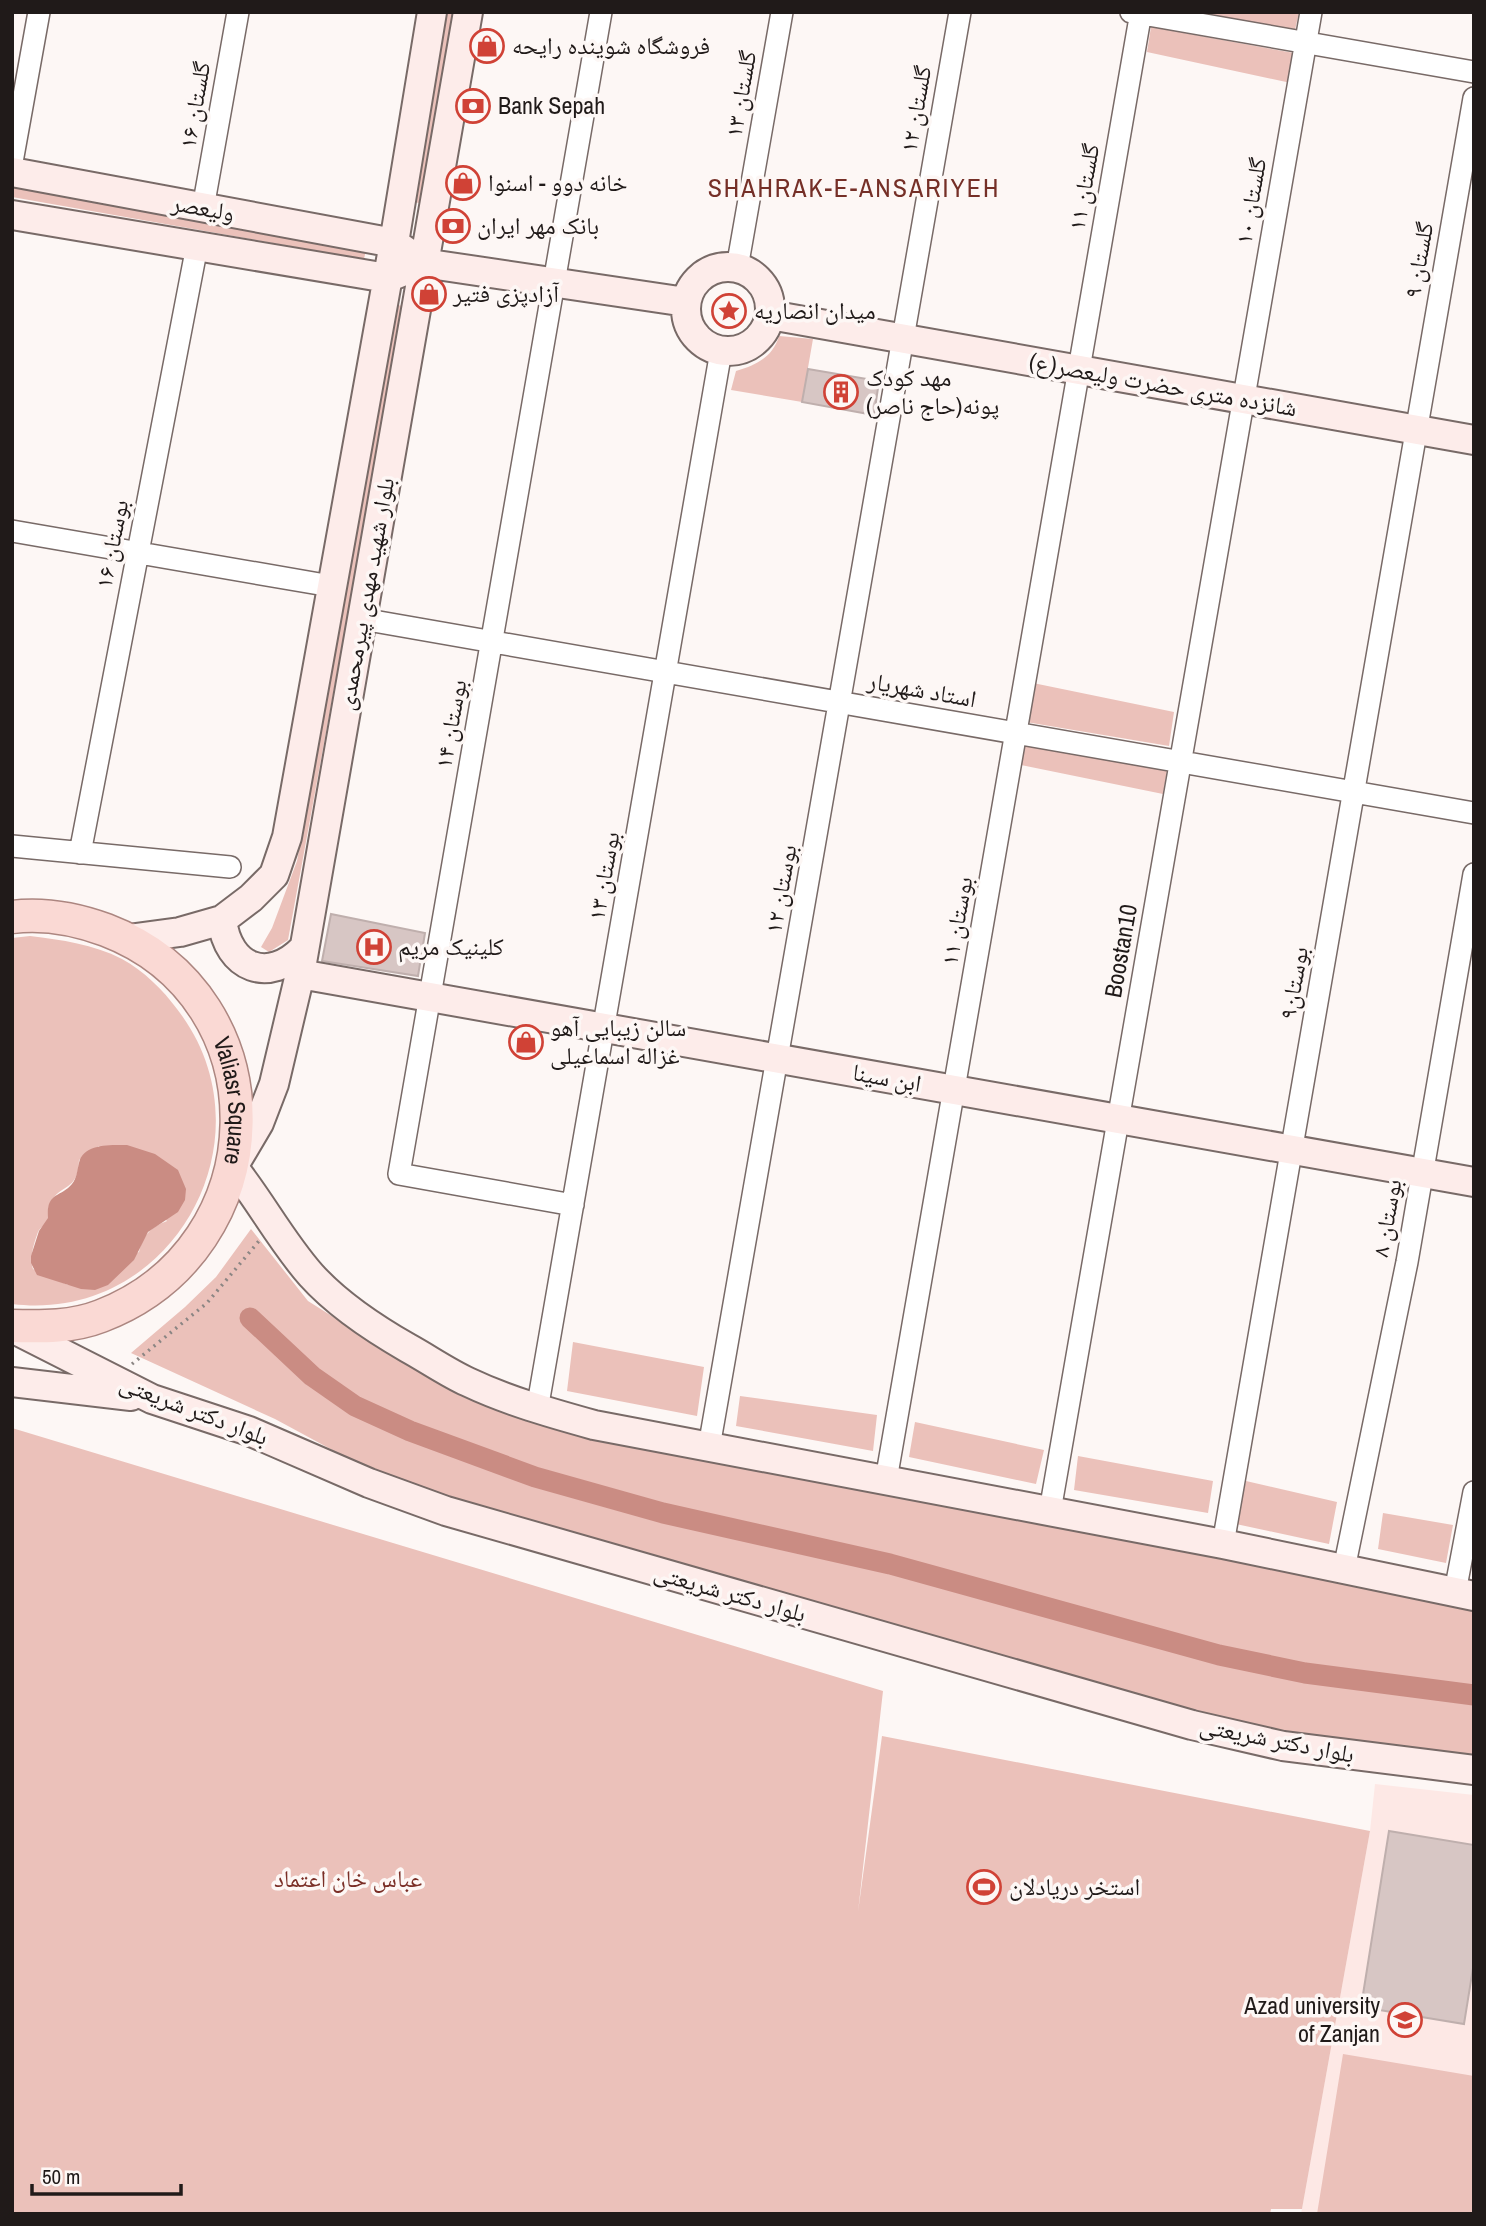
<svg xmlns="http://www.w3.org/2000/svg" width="1486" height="2226" viewBox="0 0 1486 2226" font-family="'Archivo Narrow','Noto Naskh Arabic',sans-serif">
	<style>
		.built { fill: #fde8e5 }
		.green { fill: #ebc1ba; fill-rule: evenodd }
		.water { fill: #ca8c83 }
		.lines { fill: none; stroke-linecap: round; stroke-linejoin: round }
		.canal { stroke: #ca8c83; stroke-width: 21 }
		.building { fill: #d7c6c4; stroke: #bfafad; stroke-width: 2 }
		.street-casing { stroke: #786a67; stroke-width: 24 }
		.secondary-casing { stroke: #786a67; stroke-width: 32 }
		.primary-casing { stroke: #ac8680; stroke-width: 35 }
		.path { stroke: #8b8583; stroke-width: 3.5; stroke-dasharray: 2 5; stroke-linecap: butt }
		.street { stroke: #fff; stroke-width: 21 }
		.secondary { stroke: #fdecea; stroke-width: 28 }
		.primary { stroke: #fad9d4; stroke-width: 32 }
		.labels { text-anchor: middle; stroke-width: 7; stroke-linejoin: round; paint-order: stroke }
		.poi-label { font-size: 24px; fill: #201a19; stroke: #fdf7f5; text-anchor: start }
		.street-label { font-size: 24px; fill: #201a19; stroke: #fdf7f5 }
		.park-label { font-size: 24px; fill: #7a2e26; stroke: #fdf7f5 }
		.neighbourhood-label { font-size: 26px; letter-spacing: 2px; fill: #752f27; stroke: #fdf7f5 }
	</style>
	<rect width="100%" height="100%" fill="#fdf7f5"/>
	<path class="built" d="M1375,1784L1474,1795V2214H1301L1370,1831Z"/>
	<path class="green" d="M447,12H453L419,203L413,202Z
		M1195,12H1299L1295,30Z
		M1151,27L1294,53L1291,83L1147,52Z
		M12,186L367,246L364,259L12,197Z
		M397,305L404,306L288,940L269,952L261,947L272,928L297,861Z
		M779,336L813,339L802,402L731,390L736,371C756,365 773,357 779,336Z
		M1033,683L1174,712L1169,746L1026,722Z
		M1025,739L1168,765L1163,794L1021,765Z
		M30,936C62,940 93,944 122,959C144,971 163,990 177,1009C276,1136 173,1324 12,1304V938ZM99,1146L167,1221C151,1227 143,1235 139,1252L68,1285C56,1279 45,1276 33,1269C29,1258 34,1243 38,1232C40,1227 46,1225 48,1219C49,1214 47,1209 50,1203C61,1183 78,1192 79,1160Z
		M251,1229L308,1301L400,1359L458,1392L524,1420L617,1443L1261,1566L1474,1609V1755L1301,1738L1085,1681L444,1495L362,1466L275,1419L131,1353L185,1307L216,1277Z
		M573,1342L704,1367L697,1416L567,1391Z
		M740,1396L877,1415L873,1451L736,1426Z
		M915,1422L1044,1450L1036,1484L909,1457Z
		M12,1428L883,1691L858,1912L882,1736L1370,1831L1302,2209H1271L1270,2214H12Z
		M1078,1456L1213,1481L1208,1513L1074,1490Z
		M1246,1481L1337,1502L1329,1544L1236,1524Z
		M1383,1513L1453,1525L1446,1563L1378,1549Z
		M1343,2054L1474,2076V2214H1317Z"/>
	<path class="water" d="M127,1145L155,1154L178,1170L186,1189L185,1200L178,1212L148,1232L134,1260L108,1285L95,1290L81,1289L37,1275L31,1263V1256L39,1231L48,1218C46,1192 60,1198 72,1184C77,1178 77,1171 79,1163C83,1143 112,1145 127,1145Z"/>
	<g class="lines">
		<path class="canal" d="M250,1318L312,1376L355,1406L410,1431L535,1477L663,1513L890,1564L1219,1655L1305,1673L1474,1695"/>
	</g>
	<path class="building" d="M808,369L879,381L874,415L802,402Z
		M331,914L425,933L418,976L322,961Z
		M1389,1831L1474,1845V1962L1464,2024L1361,2007Z"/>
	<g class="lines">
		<g class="street-casing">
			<path id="street" d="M1131,12L1474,72
				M12,162L39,12
				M203,208L238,12
				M737,268L782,12
				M12,531L331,586
				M362,619L1474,813
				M12,846L230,867
				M80,853L197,246
				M573,1205L399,1174L601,12
				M537,1410L721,351
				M709,1447L960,12
				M886,1480L1141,12
				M1050,1511L1311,12
				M1223,1544L1474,98
				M1344,1569L1407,1262L1474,874
				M1455,1592L1474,1492"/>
		</g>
		<g class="secondary-casing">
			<path id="secondary" d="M468,12L300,974L274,1084L259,1123L233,1167C261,1202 281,1241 311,1275C338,1305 373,1328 408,1348C428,1359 448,1373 468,1382C508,1401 551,1413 594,1425L1223,1544L1474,1596
				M12,172L394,243L423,263L686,302
				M12,215L387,278L404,271
				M686 309a42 42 0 1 1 84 0a42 42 0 1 1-84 0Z
				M770,315L1474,440
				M222,920C228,969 269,984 303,949
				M128,939L180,932L222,920L251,898L274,875L287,837L394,243L432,12
				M300,974L1474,1182
				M12,1328L152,1399L249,1431L369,1483L446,1511L1192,1725L1283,1746L1474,1770
				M12,1382L131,1396"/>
		</g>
		<g class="primary-casing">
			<g id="primary">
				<path id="s1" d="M12,917C44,913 76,919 106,930C284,998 278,1248 101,1316C73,1327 42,1327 12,1326"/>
			</g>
		</g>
		<path class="path" d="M132,1364L207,1303L259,1241"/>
		<use href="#street" class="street"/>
		<use href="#secondary" class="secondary"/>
		<use href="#primary" class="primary"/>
	</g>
	<defs>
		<g id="shop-ring" transform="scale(1.75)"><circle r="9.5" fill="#fdf7f5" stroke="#d04236" stroke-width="1.5"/><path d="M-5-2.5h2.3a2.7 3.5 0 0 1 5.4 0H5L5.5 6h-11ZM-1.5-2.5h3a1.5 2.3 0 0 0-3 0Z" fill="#d04236"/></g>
		<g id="bank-ring" transform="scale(1.75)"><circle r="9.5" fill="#fdf7f5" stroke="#d04236" stroke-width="1.5"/><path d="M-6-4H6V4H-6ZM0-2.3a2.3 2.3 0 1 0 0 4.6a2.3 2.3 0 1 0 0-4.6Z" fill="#d04236"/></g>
		<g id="sight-ring" transform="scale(1.75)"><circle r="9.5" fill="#fdf7f5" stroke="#d04236" stroke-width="1.5"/><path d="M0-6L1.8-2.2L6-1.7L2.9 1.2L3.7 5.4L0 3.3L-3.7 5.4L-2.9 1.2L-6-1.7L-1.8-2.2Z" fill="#d04236"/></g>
		<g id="building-ring" transform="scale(1.75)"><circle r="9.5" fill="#fdf7f5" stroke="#d04236" stroke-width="1.5"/><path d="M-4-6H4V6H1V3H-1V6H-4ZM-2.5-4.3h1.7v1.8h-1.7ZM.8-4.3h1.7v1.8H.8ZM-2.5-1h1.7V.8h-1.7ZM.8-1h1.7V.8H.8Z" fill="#d04236"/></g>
		<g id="hospital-ring" transform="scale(1.75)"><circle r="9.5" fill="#fdf7f5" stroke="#d04236" stroke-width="1.5"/><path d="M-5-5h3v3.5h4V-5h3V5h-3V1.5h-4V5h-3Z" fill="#d04236"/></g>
		<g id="stadium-ring" transform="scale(1.75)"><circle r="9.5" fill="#fdf7f5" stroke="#d04236" stroke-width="1.5"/><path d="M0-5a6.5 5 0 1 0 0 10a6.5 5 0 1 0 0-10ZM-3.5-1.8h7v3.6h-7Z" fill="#d04236"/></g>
		<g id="university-ring" transform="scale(1.75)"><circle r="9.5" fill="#fdf7f5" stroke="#d04236" stroke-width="1.5"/><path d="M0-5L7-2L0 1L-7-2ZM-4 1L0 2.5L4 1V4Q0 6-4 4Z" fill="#d04236"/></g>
	</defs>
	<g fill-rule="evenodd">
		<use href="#shop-ring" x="487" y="46"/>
		<use href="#bank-ring" x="473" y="106"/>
		<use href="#shop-ring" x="463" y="183"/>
		<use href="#bank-ring" x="453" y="226"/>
		<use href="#shop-ring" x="429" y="294"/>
		<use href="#sight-ring" x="729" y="311"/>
		<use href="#building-ring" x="841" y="392"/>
		<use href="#hospital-ring" x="374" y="947"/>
		<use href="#shop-ring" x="526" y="1042"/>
		<use href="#stadium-ring" x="984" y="1887"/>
		<use href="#university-ring" x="1405" y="2020"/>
	</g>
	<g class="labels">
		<g class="poi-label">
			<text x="512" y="54">فروشگاه شوینده رایحه</text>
			<text x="498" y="114">Bank Sepah</text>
			<text x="488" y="191">خانه دوو - اسنوا</text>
			<text x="477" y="234">بانک مهر ایران</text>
			<text x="453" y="302">آزادپزی فتیر</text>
			<text x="754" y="319">میدان انصاریه</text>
			<text x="866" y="386">مهد کودک<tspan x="866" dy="28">پونه(حاج ناصر)</tspan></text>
			<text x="398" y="955">کلینیک مریم</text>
			<text x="550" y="1036">سالن زیبایی آهو<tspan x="550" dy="28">غزاله اسماعیلی</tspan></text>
			<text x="1009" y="1895">استخر دریادلان</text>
			<text x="1380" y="2014" text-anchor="end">Azad university<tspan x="1380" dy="28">of Zanjan</tspan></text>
		</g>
		<g class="street-label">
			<text transform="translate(741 94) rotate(-80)" y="8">گلستان ۱۳</text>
			<text transform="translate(195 105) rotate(-80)" y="8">گلستان ۱۶</text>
			<text transform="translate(916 109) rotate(-80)" y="8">گلستان ۱۲</text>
			<text transform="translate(1084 187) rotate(-80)" y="8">گلستان ۱۱</text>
			<text transform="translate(1251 201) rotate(-80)" y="8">گلستان ۱۰</text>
			<text transform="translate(203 208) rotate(10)" y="8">ولیعصر</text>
			<text transform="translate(1419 260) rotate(-80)" y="8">گلستان ۹</text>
			<text transform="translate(1163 385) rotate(10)" y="8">شانزده متری حضرت ولیعصر(ع)</text>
			<text transform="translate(112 544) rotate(-79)" y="8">بوستان ۱۶</text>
			<text transform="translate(366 594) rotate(-80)" y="8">بلوار شهید مهدی پیرمحمدی</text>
			<text transform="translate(922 690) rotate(10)" y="8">استاد شهریار</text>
			<text transform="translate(451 724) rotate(-80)" y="8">بوستان ۱۴</text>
			<text transform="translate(604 876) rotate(-80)" y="8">بوستان ۱۳</text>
			<text transform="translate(781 889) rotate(-80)" y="8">بوستان ۱۲</text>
			<text transform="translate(957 921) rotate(-80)" y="8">بوستان ۱۱</text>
			<text transform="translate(1121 951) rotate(-80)" y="8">Boostan10</text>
			<text transform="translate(1294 983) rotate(-80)" y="8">بوستان۹</text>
			<text transform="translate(887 1078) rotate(10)" y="8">ابن سینا</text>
			<text dy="8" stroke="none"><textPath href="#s1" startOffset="322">Valiasr Square</textPath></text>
			<text transform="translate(1387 1218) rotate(-80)" y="8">بوستان ۸</text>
			<text transform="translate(194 1410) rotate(21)" y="8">بلوار دکتر شریعتی</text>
			<text transform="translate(730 1593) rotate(16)" y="8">بلوار دکتر شریعتی</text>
			<text transform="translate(1277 1740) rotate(11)" y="8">بلوار دکتر شریعتی</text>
		</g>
		<g class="park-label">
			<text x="348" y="1887">عباس خان اعتماد</text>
		</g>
		<g class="neighbourhood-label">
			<text x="854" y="197">SHAHRAK-E-ANSARIYEH</text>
		</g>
	</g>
	<rect width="1486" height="2226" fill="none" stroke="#201a19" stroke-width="28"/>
	<path d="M32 2184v10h149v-10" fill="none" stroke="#201a19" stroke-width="3.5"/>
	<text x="42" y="2184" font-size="21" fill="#201a19" stroke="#fdf7f5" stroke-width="5" paint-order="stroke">50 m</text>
</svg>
